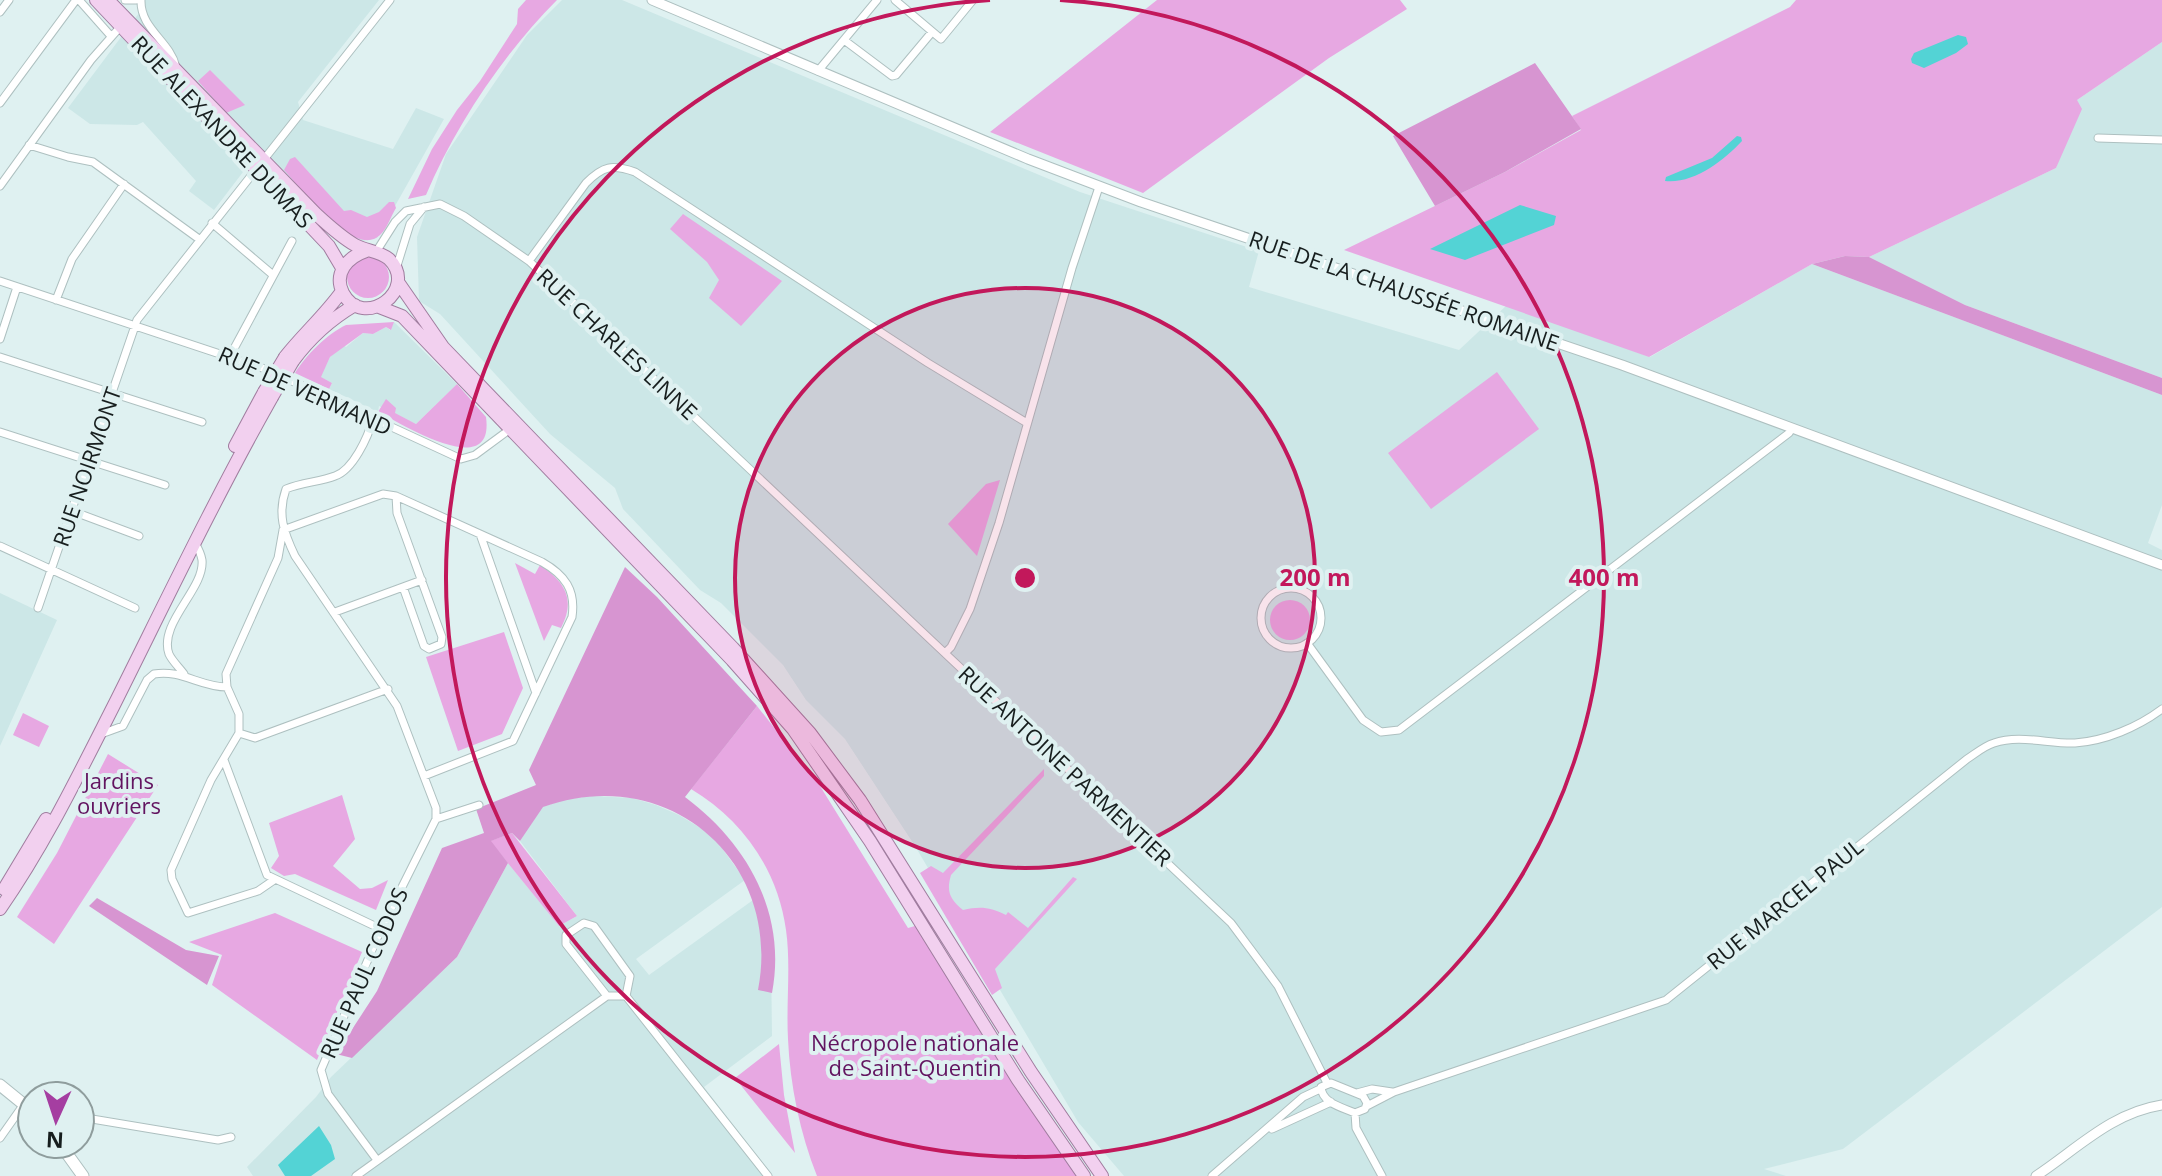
<svg xmlns="http://www.w3.org/2000/svg" width="2162" height="1176" viewBox="0 0 2162 1176" font-family="'Open Sans',sans-serif">
	<style>
		.built { fill: #cce7e7 }
		.green { fill: #e7a8e2 }
		.forest { fill: #d795d1 }
		.water { fill: #53d3d5 }
		.lines { fill: none; stroke-linecap: round; stroke-linejoin: round }
		.minor-casing { stroke: #aec0c0; stroke-width: 9 }
		.tertiary-casing { stroke: #aec0c0; stroke-width: 11 }
		.secondary-casing { stroke: #aec0c0; stroke-width: 13 }
		.primary-casing { stroke: #a07d9f; stroke-width: 14 }
		.minor { stroke: #fff; stroke-width: 7 }
		.tertiary { stroke: #fff; stroke-width: 9 }
		.secondary { stroke: #fff; stroke-width: 11 }
		.primary { stroke: #f2d0ef; stroke-width: 12 }
		.primary-bridge-casing { stroke: #a07d9f; stroke-width: 14; stroke-linecap: butt }
		.primary-bridge { stroke: #f2d0ef; stroke-width: 12 }
		.ring { fill: none; stroke: #c2185b; stroke-width: 4 }
		.labels { text-anchor: middle; stroke-width: 8; stroke-linejoin: round; paint-order: stroke }
		.street-label { font-size: 22px; fill: #171e1e; stroke: #dff1f1 }
		.park-label { font-size: 22px; fill: #621460; stroke: #dff1f1 }
		.centre { fill: #c2185b; stroke: #dff1f1; stroke-width: 4 }
		.ring-label { font-size: 24px; text-anchor: middle; font-weight: bold; fill: #c2185b; stroke: #dff1f1; stroke-width: 8; stroke-linejoin: round; paint-order: stroke }
	</style>
	<rect width="100%" height="100%" fill="#dff1f1"/>
	<path class="built" d="M141,0H379L298,102L303,120L393,149L416,108L444,119L377,238L362,241L345,236L259,151L214,210L189,191L196,181L143,122L137,125L90,124L68,108L145,5Z
		M562,0H622L1080,192L1259,251L1249,287L1459,350L1507,305L1650,357L1812,264L2162,395V505L2148,543L2162,550V907L1843,1149L1764,1169L1786,1176H1124L1078,1122L915,846L845,739L806,700L783,665L721,603L700,590L623,509L615,488L550,434L440,314L419,301L417,237L446,154L527,35Z
		M2162,42V378L1965,305L1869,257L2056,168L2077,100Z
		M394,322L457,384L416,424L379,406L378,412L329,389L332,383L320,377L330,357L343,345L346,347L363,333L373,334L386,327L390,330Z
		M0,593L57,620L0,746Z
		M593,796L632,798L656,805L679,815L704,830L716,840L745,880L636,959L649,975L760,895L771,955L772,1036L704,1087L773,1176H253L247,1167L316,1097L331,1077L457,957L508,863L559,926L577,916L520,841L542,807L567,799Z"/>
	<path class="green" d="M526,0H557C504,53 455,126 426,195L408,199L432,149L457,110L480,81L517,24L518,9Z
		M1157,0H1400L1407,9L1329,58L1143,193L990,132Z
		M1796,0H2162V42L2077,100L2082,109L2056,168L1869,257L1845,256L1812,264L1649,357L1344,250L1505,172L1581,130L1572,116L1790,7Z
		M210,70L245,105L226,113L198,81Z
		M295,157L344,211L351,210L367,217L379,212L389,202H394L396,208C391,216 387,229 380,235C354,260 300,187 284,170L290,159Z
		M683,214L782,281L741,326L709,298L719,280L707,262L670,229Z
		M347 277a21 21 0 1 1 42 0a21 21 0 1 1-42 0Z
		M394,322L391,330L386,327L373,334L363,333L330,357L321,377L332,383L329,389L295,373C306,355 327,334 346,325Z
		M1497,372L1539,429L1431,509L1388,453Z
		M457,384L486,417C495,483 401,423 378,412L386,399L396,408L395,413L416,424Z
		M1000,480L977,556L948,524L986,484Z
		M515,563L535,574L540,565C565,582 576,599 561,628L552,625L544,641Z
		M1270 620a20 20 0 1 1 40 0a20 20 0 1 1-40 0Z
		M504,632L523,688L502,734L458,751L426,657Z
		M757,706L820,786L908,928L915,926L1007,1074L1077,1176H817C800,1133 790,1085 788,1039C786,1003 791,965 786,930C778,870 742,819 691,789Z
		M23,713L49,726L39,747L13,735Z
		M108,754L158,785L54,944L17,917L57,853Z
		M1044,769V776L951,875C946,892 950,899 963,910C980,906 990,907 1006,915L1008,912L1028,928L1073,877L1077,879L995,969L1002,988L992,995L920,873L931,866L943,873Z
		M342,795L355,839L333,866L360,889L372,888L388,880L376,910L295,874L284,876L271,868L279,856L269,823Z
		M512,833L577,916L559,926L490,841Z
		M275,913L362,952L317,1060L212,985L222,955L189,942Z
		M779,1044L784,1095L795,1153L735,1078Z"/>
	<path class="forest" d="M1535,63L1581,129L1505,172L1435,206L1393,136Z
		M1845,256L1869,257L1965,305L2162,378V395L1812,264Z
		M625,567L657,597L757,706L685,797C748,844 787,914 772,993L758,990C783,860 667,762 543,807L520,841L512,833L491,841L508,863L457,957L352,1058L336,1054L377,991L442,848L484,833L476,809L536,785L529,770Z
		M97,898L186,950L219,956L207,985L89,906Z"/>
	<path class="water" d="M1958,35L1966,37L1968,44L1956,53L1924,68L1912,63L1911,59L1914,53Z
		M1737,136L1741,137L1742,141C1723,161 1694,184 1665,181L1666,177L1712,158Z
		M1520,205L1556,216L1554,225L1465,260L1430,249Z
		M319,1126L331,1145L335,1159L311,1176H285L278,1165Z"/>
	<g class="lines">
		<g class="minor-casing">
			<path id="minor" d="M79,0L110,35
				M125,0H136
				M141,0C140,29 170,41 176,67
				M895,0L941,39L973,0
				M0,12L9,0
				M844,40L892,76L896,75L932,32
				M818,71L877,0
				M0,103L76,0
				M2098,138L2162,140
				M29,145L68,157L93,162L199,239
				M0,186L91,60L121,26
				M212,223L273,275
				M376,252L395,222L406,211L440,204L464,216L529,261L1231,923L1278,986L1327,1083
				M529,261L586,183C603,166 612,164 635,172L928,363L1027,423
				M396,269L410,224L424,207
				M0,281L268,370L461,459L475,455L509,430
				M56,300L72,259L124,184
				M0,339L17,287
				M230,356L292,241
				M0,357L202,422
				M373,419C368,437 353,470 335,476C320,482 302,482 286,489C277,514 284,533 295,556L397,706L436,808V819
				M0,432L165,485
				M396,496L397,513L442,637L441,644L429,649L424,646L403,587
				M72,511L139,536
				M283,530L383,494L396,496L542,562C565,575 576,590 572,617L513,741L424,776
				M480,534L536,693
				M0,546L135,608
				M1261 618a30 30 0 1 1 60 0a30 30 0 1 1-60 0Z
				M38,608L137,320L390,0
				M335,612L422,580
				M1307,643L1363,720L1381,732L1399,730L1789,433L1792,428
				M946,652L951,647L970,609L999,523L1072,268L1099,187
				M184,674C180,668 172,661 169,654C158,623 205,589 202,560C201,554 198,548 195,543
				M239,733L255,738L388,689
				M101,734L123,726L147,680L154,674C181,669 200,687 227,687
				M224,760L267,875L381,929
				M274,880L258,891L188,913L172,879L171,870L211,780L239,733V714L227,687L226,674L278,558L283,530
				M607,996H626L768,1176
				M607,996L566,944V935L584,923L594,926L630,976L626,996
				M1331,1083L1363,1096L1367,1103L1365,1109L1355,1113C1341,1107 1322,1103 1321,1087Z
				M1357,1093L1372,1089L1392,1092
				M1367,1106L1394,1092L1666,1000L1967,759C1975,754 1984,746 1994,743C2019,734 2049,744 2075,743C2105,741 2138,727 2162,709
				M1355,1113L1356,1128L1382,1176
				M80,1117L218,1140L231,1137
				M1272,1129L1331,1102
				M0,1138L24,1104
				M377,1160L328,1094L321,1070L381,929L436,819L479,805
				M356,1176L607,996
				M1212,1176L1303,1097L1320,1089"/>
		</g>
		<g class="tertiary-casing">
			<path id="tertiary" d="M652,0L1028,159L1141,202L1622,365L2162,565
				M2036,1176C2077,1149 2111,1113 2162,1105"/>
		</g>
		<g class="secondary-casing">
			<path id="secondary" d="M0,1085L32,1111
				M60,1144L83,1176"/>
		</g>
		<g class="primary-casing">
			<path id="primary" d="M96,0L329,246L342,268
				M108,0L316,214C329,226 341,237 355,245C366,251 380,251 389,259C420,290 363,331 343,293C333,273 348,257 366,251
				M398,282L443,347L733,648L810,733L860,800L1031,1072L1102,1176
				M379,307L402,316L732,660L793,729L870,841L1018,1080L1084,1176
				M285,357C303,334 325,315 342,291
				M293,361C310,338 331,319 355,305
				M235,446L264,392
				M4,889L46,819
				M0,909C44,846 78,776 113,707C165,603 215,498 272,397"/>
		</g>
		<use href="#minor" class="minor"/>
		<use href="#tertiary" class="tertiary"/>
		<use href="#secondary" class="secondary"/>
		<use href="#primary" class="primary"/>
		<g class="primary-bridge-casing">
			<path id="primary-bridge" d="M264,392L285,357
				M272,397L293,361"/>
		</g>
		<use href="#primary-bridge" class="primary-bridge"/>
	</g>
	<circle cx="1025" cy="578" r="290" fill="#c2185b" fill-opacity=".12"/>
	<g class="ring">
		<circle cx="1025" cy="578" r="290"/>
		<path d="M1060 0A579 579 0 1 1 990 0"/>
	</g>
	<g class="labels">
		<g class="street-label">
			<text transform="translate(222 132) rotate(47)" y="8">RUE ALEXANDRE DUMAS</text>
			<text transform="translate(1404 291) rotate(19)" y="8">RUE DE LA CHAUSSÉE ROMAINE</text>
			<text transform="translate(617 344) rotate(43)" y="8">RUE CHARLES LINNE</text>
			<text transform="translate(305 391) rotate(24)" y="8">RUE DE VERMAND</text>
			<text transform="translate(87 467) rotate(-71)" y="8">RUE NOIRMONT</text>
			<text transform="translate(1065 766) rotate(43)" y="8">RUE ANTOINE PARMENTIER</text>
			<text transform="translate(1785 904) rotate(-39)" y="8">RUE MARCEL PAUL</text>
			<text transform="translate(364 973) rotate(-66)" y="8">RUE PAUL CODOS</text>
		</g>
		<g class="park-label">
			<text x="119" y="789">Jardins<tspan x="119" dy="25">ouvriers</tspan></text>
			<text x="915" y="1051">Nécropole nationale<tspan x="915" dy="25">de Saint-Quentin</tspan></text>
		</g>
	</g>
	<circle cx="1025" cy="578" r="12" class="centre"/>
	<g class="ring-label">
		<text x="1315" y="586">200 m</text>
		<text x="1604" y="586">400 m</text>
	</g>
	<g transform="translate(56 1120) rotate(183)"><circle r="38" fill="#dff1f1" stroke="#8f9d9d" stroke-width="2"/>
	<path d="M0-6L14 30L0 20L-14 30Z" fill="#a53ea1"/>
	<text y="-12" font-size="22" font-weight="bold" text-anchor="middle" fill="#171e1e">N</text>
	</g>
</svg>
